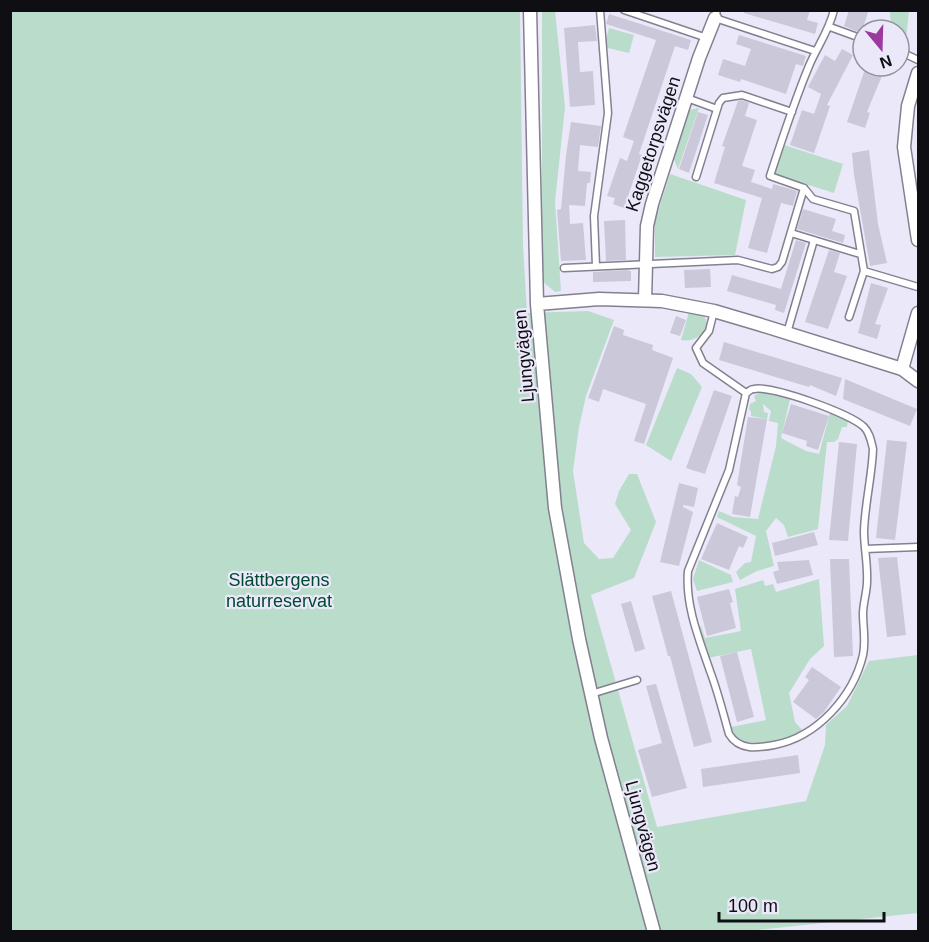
<svg xmlns="http://www.w3.org/2000/svg" width="929" height="942" viewBox="0 0 929 942" font-family="Helvetica,sans-serif">
	<style>
		.green { fill: #badccb }
		.building { fill: #cac8d9 }
		.lines { fill: none; stroke-linecap: round; stroke-linejoin: round }
		.service-casing { stroke: #83808f; stroke-width: 9 }
		.minor-casing { stroke: #83808f; stroke-width: 15 }
		.service { stroke: #fff; stroke-width: 6 }
		.minor { stroke: #fff; stroke-width: 12 }
		.labels { text-anchor: middle; stroke-width: 4.5; stroke-linejoin: round; paint-order: stroke }
		.street-label { font-size: 18px; fill: #0f0e13; stroke: #ebe8f9 }
		.park-label { font-size: 18px; fill: #004931; stroke: #ebe8f9 }
	</style>
	<rect width="100%" height="100%" fill="#ebe8f9"/>
	<path class="green" d="M10,11H520L523,246L527,313L588,311L614,320L586,396L579,427L573,471L584,543L599,559L613,558L631,530L615,504L619,491L629,474H637L656,522L634,578L591,595L657,827L806,801L825,745L826,725L847,706L869,661L918,655V913L738,932L11,931Z
		M542,11H555L565,107L555,202L561,291L555,292L542,281Z
		M890,11H909L905,48L899,47V30H891Z
		M609,28L634,35L629,53L604,47Z
		M699,108L678,169L673,157L689,110Z
		M784,145L843,164L834,193L774,174Z
		M670,174L746,200L735,255L655,257V221Z
		M689,312L704,316C713,331 695,343 681,340Z
		M677,368L691,374L702,387L671,461L646,445Z
		M760,392L790,399L781,438L806,451L819,454L830,413L848,420L847,427H842L838,439L834,442H827L818,529L788,537L784,525L776,518L766,531L774,566L757,571L740,580L736,572L745,563L751,562L756,536L717,517L719,511L733,517L758,519L776,446L778,423L769,421L771,411L763,404L764,412L768,413L767,419L751,416V411L749,410L750,404L756,401L754,396Z
		M699,560L731,575L733,582L697,591L693,579Z
		M819,579L824,646L810,659L789,693L795,722L805,733C780,741 764,746 737,740L731,727L766,720L751,649L708,658L698,628L701,626L705,638L741,631L735,589L763,580L765,586L773,584L776,592Z"/>
	<path class="building" d="M744,10H810L807,20L818,23L815,34L744,13Z
		M849,10H869L861,33L844,26Z
		M609,14L691,40L688,50L675,46L639,154L642,155L624,208L613,204L615,198L607,196L620,158L627,161L634,141L623,137L656,40L606,24Z
		M595,25L597,41L578,42L580,72L593,71L595,105L570,107L564,28Z
		M739,35L806,56L803,66L796,64L786,94L741,79L740,82L718,75L723,59L745,66L751,49L736,44Z
		M842,49L853,55L827,105L830,106L814,153L790,145L802,110L814,114L821,94L808,87L825,55L835,61Z
		M866,66H886L867,112L870,113L865,128L847,122Z
		M741,100L749,103L745,116L757,120L742,166L755,170L751,182L772,189L773,184L797,191L793,206L781,203L767,253L748,248L762,198L714,183L725,147L722,146L738,101Z
		M698,112L708,115L689,173L679,169Z
		M571,122L601,126L598,147L580,145L578,171L591,172L590,183H587L585,206L569,205L570,224L583,223L586,260L561,261L557,210L561,209L566,155Z
		M869,150L878,224L887,263L870,266L854,175L852,153Z
		M803,209L836,219L832,231L845,235L843,243L797,229Z
		M625,220L626,260L606,261L604,221Z
		M796,240L806,243L784,313L775,310L776,305L727,291L732,275L781,289Z
		M829,250L840,253L834,272L847,276L828,329L805,322Z
		M710,269L711,287L685,288L684,270Z
		M626,270L631,271V281L593,282V272Z
		M871,283L888,288L875,324L881,325L877,339L858,333Z
		M676,316L686,320L680,336L670,333Z
		M614,326L624,330L623,335L653,345L652,350L673,358L644,444L634,441L646,404L603,389L599,402L588,398Z
		M724,342L842,378L836,396L810,385L809,387L719,360Z
		M845,379L917,409L910,426L843,399Z
		M714,390L732,396L705,474L686,468Z
		M791,404L829,416L818,450L806,446L807,441L782,433Z
		M748,417L767,419L750,517L732,514L735,496L738,497L741,487L737,485Z
		M887,440L907,442L895,540L876,538Z
		M839,442L857,444L848,541L829,540Z
		M679,483L698,488L694,507L683,505V507L693,512L679,566L660,562Z
		M717,523L748,537L743,548L739,546L729,570L701,559Z
		M814,532L818,545L775,556L772,543Z
		M897,557L906,635L887,637L878,558Z
		M830,559H849L853,656L834,657Z
		M809,560L813,575L777,584L773,572L779,570L777,562Z
		M729,589L733,602L730,603L736,628L707,636L697,597Z
		M671,591L712,742L694,747L670,656H668L652,596Z
		M631,601L645,649L635,652L621,604Z
		M737,652L754,717L737,722L720,656Z
		M812,667L841,687L824,712L816,719L793,702L809,680L805,677Z
		M656,684L687,788L652,797L638,750L662,743L646,686Z
		M798,755L800,773L703,787L701,769Z"/>
	<g class="lines">
		<g class="service-casing">
			<path id="service" d="M624,10L707,38
				M717,10L715,18L815,51
				M830,27L863,39
				M899,51L918,60
				M687,98L717,109
				M696,177L719,103L723,98L742,95L792,112
				M804,188L813,199L854,211L864,271L918,287
				M791,233L860,254
				M596,266L594,216L608,113L600,10
				M564,268L738,260L772,269L778,267L782,262L804,188L770,176C782,139 794,102 809,66C817,47 829,31 834,10
				M714,311L709,331L696,348L703,363L746,393C750,391 750,389 754,389C772,385 851,414 864,427C870,433 871,441 873,449C872,476 865,503 864,531C864,548 868,565 867,582C867,592 863,603 863,614C863,627 866,641 863,655C853,697 817,737 774,745C758,748 739,751 729,734C723,713 718,692 710,671C699,639 685,605 688,571L729,470L746,393
				M849,317L864,271
				M787,333L814,240
				M865,549L918,547
				M591,694L637,680"/>
		</g>
		<g class="minor-casing">
			<path id="minor" d="M530,10L537,304L555,508L579,639L601,738L654,932
				M918,73L908,106L904,147L918,240
				M645,300L647,226L652,204L699,58L715,18
				M537,304L599,299L662,301L714,311L758,324L902,369L918,381
				M902,369L918,313"/>
		</g>
		<use href="#service" class="service"/>
		<use href="#minor" class="minor"/>
	</g>
	<g class="labels">
		<g class="street-label">
			<text transform="translate(653 144) rotate(-72)" y="6">Kaggetorpsvägen</text>
			<text transform="translate(524 356) rotate(-95)" y="6">Ljungvägen</text>
			<text transform="translate(643 826) rotate(75)" y="6">Ljungvägen</text>
		</g>
		<g class="park-label">
			<text x="279" y="586">Slättbergens<tspan x="279" dy="21">naturreservat</tspan></text>
		</g>
	</g>
	<rect width="929" height="942" fill="none" stroke="#0f0e13" stroke-width="24"/>
	<g transform="translate(881 48) rotate(161)"><circle r="28" fill="#ebe8f9" stroke="#93919d" stroke-width="1.5"/>
	<path d="M0-4.5L10 22L0 15L-10 22Z" fill="#9d389e"/>
	<text y="-9" font-size="16" font-weight="bold" text-anchor="middle" fill="#0f0e13">N</text>
	</g>
	<path d="M719 912v9h165v-9" fill="none" stroke="#0f0e13" stroke-width="3"/>
	<text x="728" y="912" font-size="18" fill="#0f0e13" stroke="#ebe8f9" stroke-width="4.5" paint-order="stroke">100 m</text>
</svg>
